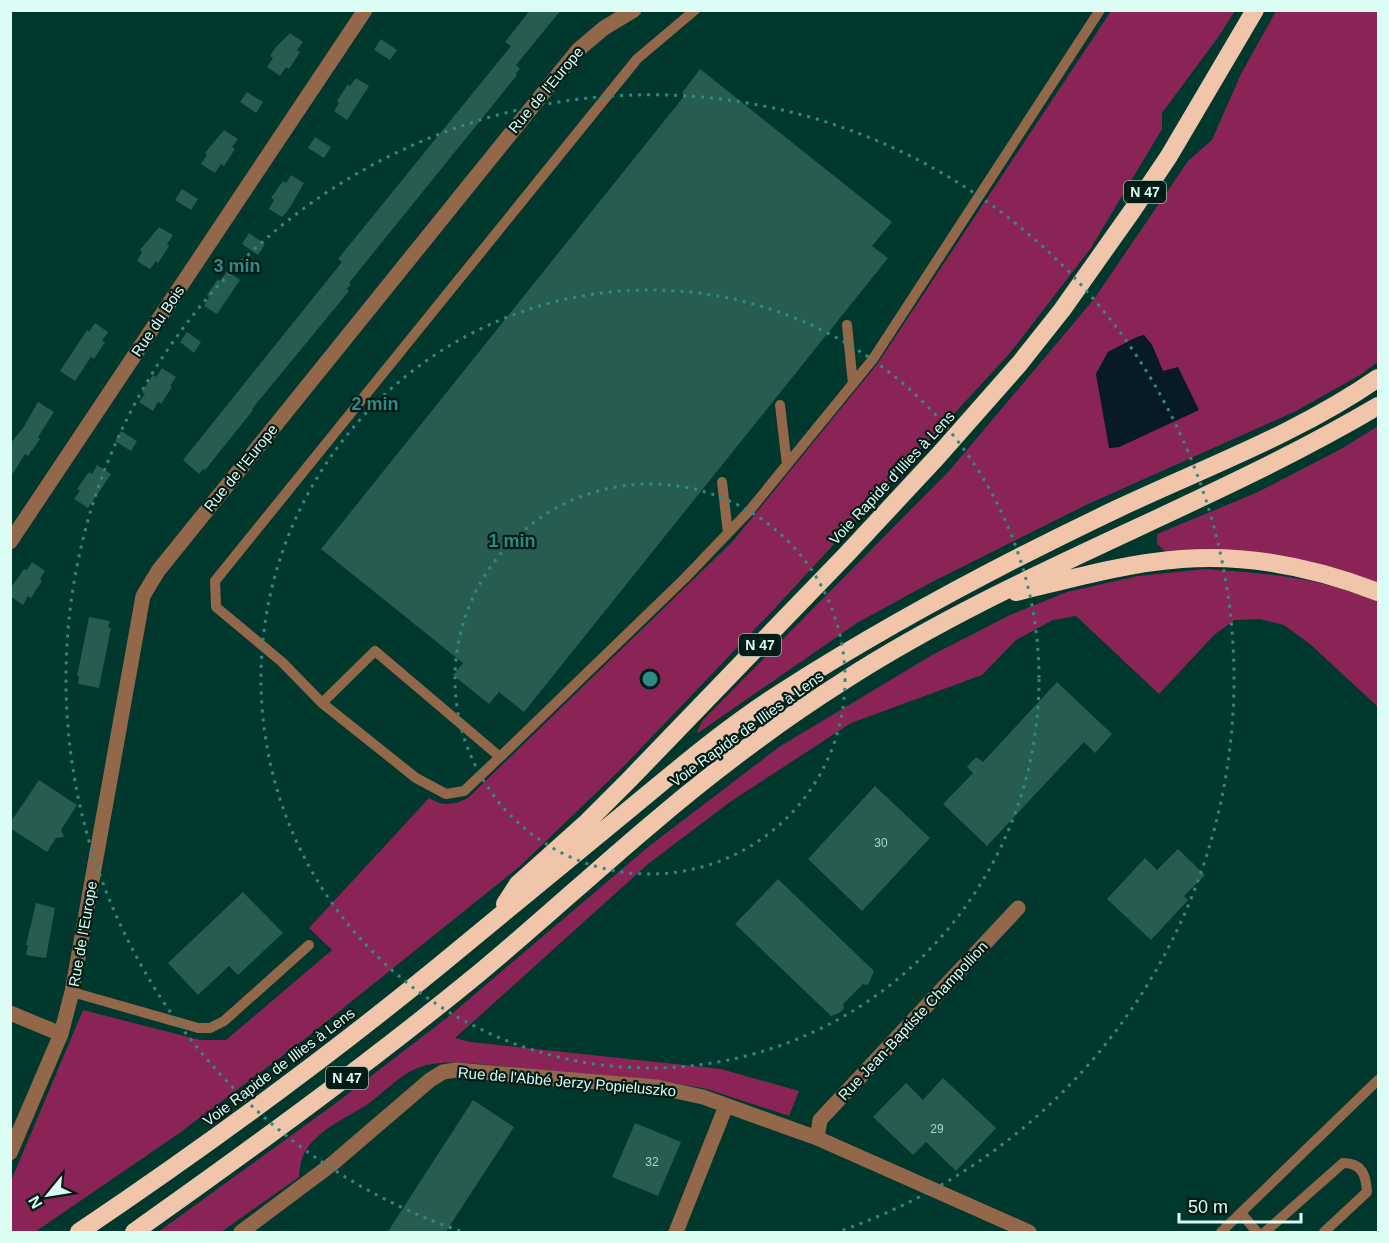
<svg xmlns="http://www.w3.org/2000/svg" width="1389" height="1243" viewBox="0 0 1389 1243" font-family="Helvetica,sans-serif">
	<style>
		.green { fill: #8b2456; fill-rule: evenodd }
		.water { fill: #081a24 }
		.building { fill: #265d50 }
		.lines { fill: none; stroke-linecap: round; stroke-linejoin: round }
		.lane { stroke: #92674a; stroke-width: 10 }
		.street { stroke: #92674a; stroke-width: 15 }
		.highway { stroke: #f0c5a9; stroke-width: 18 }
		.ring { fill: none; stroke: #2e8a82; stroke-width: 3; stroke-dasharray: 3 6 }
		.labels { text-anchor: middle; stroke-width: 4.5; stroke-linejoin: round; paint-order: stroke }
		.number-label { font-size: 12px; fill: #aed5ca }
		.shield { fill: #011c16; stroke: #9abab1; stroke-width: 1.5 }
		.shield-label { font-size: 14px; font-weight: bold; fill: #dcfdf3 }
		.street-label { font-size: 15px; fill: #dcfdf3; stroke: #011c16 }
		.centre { fill: #2e8a82; stroke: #011c16; stroke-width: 3 }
		.ring-label { font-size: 18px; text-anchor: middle; font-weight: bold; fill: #2e8a82; stroke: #011c16; stroke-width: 4.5; stroke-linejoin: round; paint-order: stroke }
	</style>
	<rect width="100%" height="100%" fill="#00382d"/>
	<path class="green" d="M1111,11H1235L1219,36L1162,113V129L1091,248L1010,353L777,606L623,767L519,867L306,1038L178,1134L35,1232H11V1181L83,1010L200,1040H226L332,950L309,928L429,798C443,807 454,805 468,798L733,541L878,363Z
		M1276,11H1378V362L1360,375L1296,411L1086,505L930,583L857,623L698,733L697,731L703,720L950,470L1094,299L1188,161L1212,140L1241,74ZM1144,335L1152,345L1163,371L1198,410L1119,447L1110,448L1096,374L1108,352L1137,337Z
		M1378,426V585L1167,553L1157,544V534L1258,492L1341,449Z
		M1205,569C1266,573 1321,577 1378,602V707L1310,644L1284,625L1260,619L1235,620L1215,634L1159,694L1076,616L1053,620L1016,640L982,675L851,723L730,802L648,864L455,1038L470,1042L721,1069L799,1091L789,1116L707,1089L658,1080L467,1063C449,1062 429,1062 413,1070C397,1078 383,1093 368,1104C348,1117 323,1127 308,1147C301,1156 300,1166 299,1177L221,1232H158L336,1103L448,1017L648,847L779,747L932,655L1010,615L1067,592L1138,576Z"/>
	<path class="water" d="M1144,335L1152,345L1163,371L1178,367L1199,410L1119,447L1109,448L1096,374L1108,352L1137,337Z"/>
	<path class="building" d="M530,10H561L516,65L520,69L516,73L517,75L349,283L351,284L347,289L349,291L252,409L253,410L205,470L203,469L199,474L183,460L342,262L338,259L511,46L505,42Z
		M290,33L303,42L297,50L300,52L289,69L286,67L280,76L267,67L273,58L270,56L275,48Z
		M381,39L397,50L390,60L374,50Z
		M700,69L892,222L872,246L888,258L524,712L499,692L489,704L453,675L463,663L321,549L685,95L682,93Z
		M356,78L369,86L347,120L334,111L339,103L337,101L348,84L350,86Z
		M247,92L263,102L256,113L240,102Z
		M224,130L238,139L232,147L235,149L224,166L221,164L215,173L201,164L207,155L205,153L209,148Z
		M315,137L331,147L324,158L308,148Z
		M291,175L304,183L289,209L282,217L269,209L274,200L271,198L283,181L286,183Z
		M182,189L198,199L191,210L175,200Z
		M159,227L173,235L167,244L169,246L164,254L158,263L156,261L150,269L137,261L142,252L140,250Z
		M249,233L265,244L258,255L242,244Z
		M227,271L240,280L217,314L204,306L209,297L207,295L218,279L220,281Z
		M95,323L108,332L102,341L105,342L94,359L91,357L75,381L60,371L87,330L89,332Z
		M187,332L201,342L194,353L180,342Z
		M162,368L176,377L170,386L172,387L161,404L158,402L153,411L139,402L145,394L142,392L153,375L156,377Z
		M38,402L54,412L38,437L40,439L28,456L25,454L10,478V444L23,428Z
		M121,431L137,441L131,451L115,441Z
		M97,465L111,474L88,508L74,499L80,491L77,489L89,472L92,474Z
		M32,562L45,571L40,579L42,581L38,587L31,598L28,596L23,605L10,596V589L24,569L27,570Z
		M89,617L110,621L108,627L111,628L99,688L78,684L79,676H77Z
		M1057,682L1112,734L1095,753L1084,742L987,846L943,804L973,773L967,767L976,757L983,762Z
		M39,780L77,805L61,830L64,837L56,838L47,852L10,828V823Z
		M875,786L930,838L862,911L808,859Z
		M1178,849L1205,875L1184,896L1188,900L1151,940L1107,899L1145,858L1157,870Z
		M778,879L874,971L868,985L863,984L843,1004L844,1009L839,1013L831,1016L735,924Z
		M243,892L283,933L238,975L229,966L198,995L168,963Z
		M36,903L55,908L46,958L26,955L28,945H26Z
		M943,1078L996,1128L956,1171L926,1142L913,1155L873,1117L906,1083L923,1100Z
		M473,1100L514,1127L445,1233H387Z
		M635,1123L681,1142L658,1196L612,1177Z"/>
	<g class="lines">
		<path class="lane" d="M695,10L637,59L215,581L216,607L282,662L322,703L416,778L446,794L464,791L500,757L685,578L750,510L873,359L1100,10
			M847,325L853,384
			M780,405L787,465
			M722,482L728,533
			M322,703L375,651L500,757
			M72,992L198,1028H210L224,1021L309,945
			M1241,1213L1257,1232
			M1221,1232L1378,1080
			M1265,1232L1343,1163C1362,1163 1366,1175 1367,1192L1324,1232"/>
		<path class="street" d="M10,542L365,10
			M10,1013L61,1034
			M817,1138L820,1120L1018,908
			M10,1153L61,1034L72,992L143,596L158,571L578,50L604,28L634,10
			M241,1232L332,1164L430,1080L443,1072L456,1070L657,1087L703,1097L817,1138L1029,1232
			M676,1232L726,1106"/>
		<path class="highway" d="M1016,592C1070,579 1126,563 1182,559C1249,554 1316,568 1378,592
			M505,904L518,884L585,824L629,780L845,556L938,456L1020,363L1062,310L1132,211L1169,156L1255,10
			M79,1232C202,1149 323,1061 439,966C501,915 564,863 626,812C677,770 727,727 782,692C890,623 1003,563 1119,508C1206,467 1299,433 1378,378
			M134,1232C251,1149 367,1065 478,974C536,926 591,875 649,826C710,774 774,725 842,682C1012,572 1205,508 1378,406"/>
	</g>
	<g class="ring">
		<circle cx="650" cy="679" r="195"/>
		<circle cx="650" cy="679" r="389"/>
		<path d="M460 1231A584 584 0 1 1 840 1231"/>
	</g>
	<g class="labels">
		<g class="number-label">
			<text x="881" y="847">30</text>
			<text x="937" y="1133">29</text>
			<text x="652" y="1166">32</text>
		</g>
		<g class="shield">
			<rect x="1124" y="181" width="42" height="22" rx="4.5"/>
			<rect x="739" y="634" width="42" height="22" rx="4.5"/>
			<rect x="326" y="1067" width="42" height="22" rx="4.5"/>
		</g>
		<g class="shield-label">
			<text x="1145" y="197">N 47</text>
			<text x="760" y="650">N 47</text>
			<text x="347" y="1083">N 47</text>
		</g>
		<g class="street-label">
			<text transform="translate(546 90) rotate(-50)" y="5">Rue de l'Europe</text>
			<text transform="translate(158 321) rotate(-56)" y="5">Rue du Bois</text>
			<text transform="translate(241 468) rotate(-51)" y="5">Rue de l'Europe</text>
			<text transform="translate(892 478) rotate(-47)" y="5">Voie Rapide d’Illies à Lens</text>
			<text transform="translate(747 729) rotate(-36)" y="5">Voie Rapide de Illies à Lens</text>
			<text transform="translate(83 934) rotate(-80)" y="5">Rue de l'Europe</text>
			<text transform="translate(913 1021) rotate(-47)" y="5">Rue Jean-Baptiste Champollion</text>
			<text transform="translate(279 1067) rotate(-37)" y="5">Voie Rapide de Illies à Lens</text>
			<text transform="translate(567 1082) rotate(5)" y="5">Rue de l'Abbé Jerzy Popieluszko</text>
		</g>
	</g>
	<circle cx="650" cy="679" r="9" class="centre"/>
	<g class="ring-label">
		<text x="237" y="272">3 min</text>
		<text x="375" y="410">2 min</text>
		<text x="512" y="547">1 min</text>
	</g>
	<rect width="1389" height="1243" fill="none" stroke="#dcfdf3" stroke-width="24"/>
	<g transform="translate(48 1195) rotate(240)" stroke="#011c16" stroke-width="4.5" paint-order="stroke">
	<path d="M0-4.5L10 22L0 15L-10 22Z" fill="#dcfdf3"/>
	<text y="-9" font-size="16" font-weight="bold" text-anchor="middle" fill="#dcfdf3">N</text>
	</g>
	<path d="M1179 1213v9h122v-9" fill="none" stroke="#dcfdf3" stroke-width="3"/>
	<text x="1188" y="1213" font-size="18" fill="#dcfdf3" stroke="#011c16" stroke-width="4.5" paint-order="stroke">50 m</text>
</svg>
